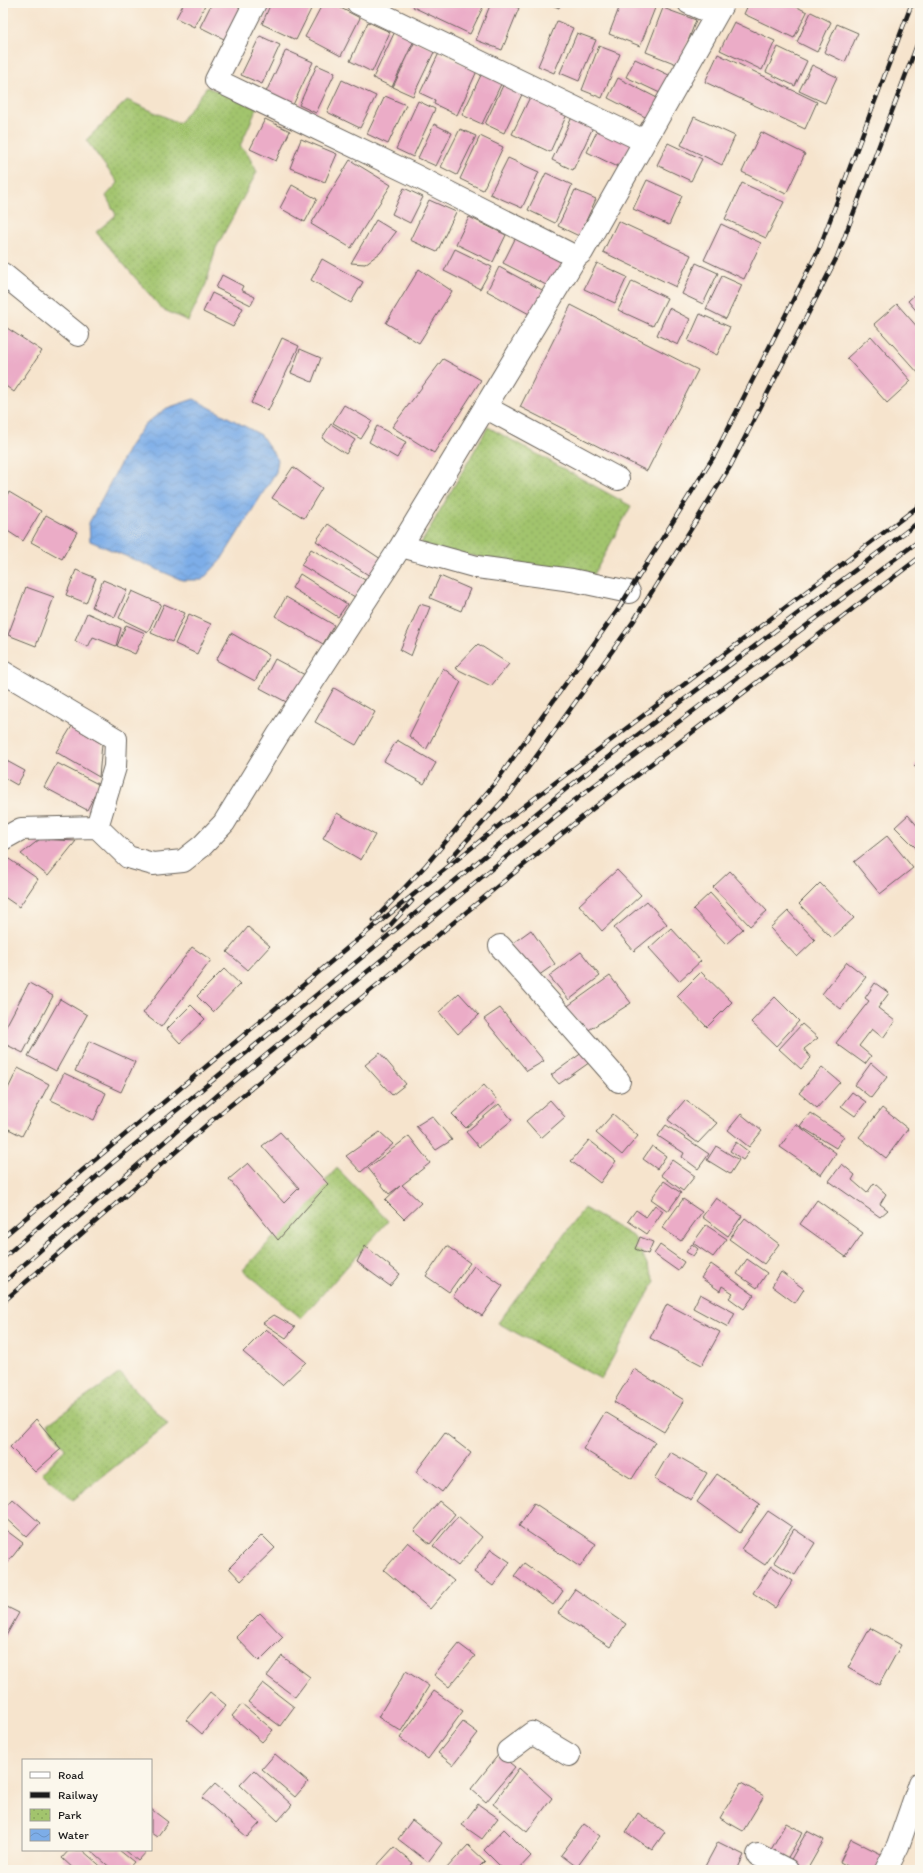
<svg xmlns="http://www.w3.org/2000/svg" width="923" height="1873" viewBox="0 0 923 1873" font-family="Itim,sans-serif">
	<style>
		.park { fill: url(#park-dots); stroke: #5f7044 }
		.water { fill: url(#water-waves); stroke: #4c6482 }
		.building { fill: #ebacc7 }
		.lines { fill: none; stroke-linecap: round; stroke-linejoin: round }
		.street-casing { stroke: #68625a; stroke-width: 24 }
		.secondary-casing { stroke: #68625a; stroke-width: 24 }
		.street { stroke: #fff; stroke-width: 22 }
		.secondary { stroke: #fff; stroke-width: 22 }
		.rail-casing { stroke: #1c1c1c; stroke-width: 4.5 }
		.rail { stroke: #fbf7ec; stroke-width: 3; stroke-dasharray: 9; stroke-linecap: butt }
	</style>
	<defs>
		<pattern id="park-dots" width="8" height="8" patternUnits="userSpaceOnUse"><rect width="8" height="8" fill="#a2c46d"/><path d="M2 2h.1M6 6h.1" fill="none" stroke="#8ba85e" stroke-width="1.8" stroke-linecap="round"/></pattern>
		<pattern id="water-waves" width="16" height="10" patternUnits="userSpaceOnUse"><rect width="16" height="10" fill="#7dade8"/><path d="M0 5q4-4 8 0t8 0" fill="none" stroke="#6b94c6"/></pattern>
	</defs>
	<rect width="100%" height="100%" fill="#fbf7ec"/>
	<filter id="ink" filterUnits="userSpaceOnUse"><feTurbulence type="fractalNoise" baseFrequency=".025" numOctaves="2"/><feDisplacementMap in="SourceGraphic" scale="8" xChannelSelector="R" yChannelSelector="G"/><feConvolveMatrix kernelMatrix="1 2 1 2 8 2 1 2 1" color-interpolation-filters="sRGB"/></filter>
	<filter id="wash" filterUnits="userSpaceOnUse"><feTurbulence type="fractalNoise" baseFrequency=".012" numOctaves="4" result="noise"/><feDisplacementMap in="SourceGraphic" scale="16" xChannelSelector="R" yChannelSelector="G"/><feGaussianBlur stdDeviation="0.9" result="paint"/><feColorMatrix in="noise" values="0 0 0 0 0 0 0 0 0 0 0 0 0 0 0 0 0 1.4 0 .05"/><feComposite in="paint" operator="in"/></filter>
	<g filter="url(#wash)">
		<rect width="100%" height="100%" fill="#f6e4cd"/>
		<path class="park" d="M207,87L257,108L240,146L248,155L257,172L216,248L206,284L188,321L162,309L96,232L116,215L106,196L118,183L86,140L127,100L179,123Z
			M488,427L631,506L593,576L419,547Z
			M337,1168L388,1221L301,1318L243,1270Z
			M584,1208L634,1237L655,1281L601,1379L498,1323Z
			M120,1373L168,1424L73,1500L42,1473L65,1449L48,1424Z"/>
		<path class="water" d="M194,399L261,435L278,460L276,472L221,560L202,580H182L90,541L89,523L129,447L145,424L167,408Z"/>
		<g id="blocks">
			<path class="building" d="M184,3H206L194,27L176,18Z
				M212,3H230L241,8L226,40L200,27Z
				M271,3H314L296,40L262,24Z
				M323,3H331L360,18L341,56L305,37Z
				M415,3H485L470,34L413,7Z
				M491,3H506L519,8L502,50L476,40Z
				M547,3H560L559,8Z
				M621,3H657L640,46L609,34Z
				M749,3H789L807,12L794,38L744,14Z
				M663,8L696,20L679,65L646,52Z
				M811,12L831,22L817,52L797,42Z
				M557,21L573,28L554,73L538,66Z
				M368,22L390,32L372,72L350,61Z
				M734,22L775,41L762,70L720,50Z
				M837,24L858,33L845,62L824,52Z
				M397,27L416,36L392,87L373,78Z
				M577,33L596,40L579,81L560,73Z
				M260,36L280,45L262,84L241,75Z
				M415,41L435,50L413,96L393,87Z
				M599,46L620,54L602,98L582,90Z
				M778,47L807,61L795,86L766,72Z
				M286,50L313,62L293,105L266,92Z
				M439,53L477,71L457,115L434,104L435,100L420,93Z
				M718,54L817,102L805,129L705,82Z
				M635,59L671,76L662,94L626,77Z
				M317,65L335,73L316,113L299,105Z
				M812,65L837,77L825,103L799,91Z
				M482,73L502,82L482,124L462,115Z
				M618,78L663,101L653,121L608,98Z
				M342,80L376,96L360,128L327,112Z
				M505,81L524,90L504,133L485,124Z
				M531,95L568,112L550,152L512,134Z
				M385,96L406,105L388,144L367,134Z
				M418,101L435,109L413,157L396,149Z
				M573,115L594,125L573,170L552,160Z
				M694,117L735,136L722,165L681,145Z
				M265,119L290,131L276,161L250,149Z
				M434,124L452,133L436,166L418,158Z
				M599,127L632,143L620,168L587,152Z
				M460,129L476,136L457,175L441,167Z
				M761,132L805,154L786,194L742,172Z
				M480,136L503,147L483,190L460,179Z
				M301,139L337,154L325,182L290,168Z
				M668,143L702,159L691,181L657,165Z
				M508,158L539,172L522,208L490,194Z
				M350,160L391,185L351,248L311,224Z
				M546,173L572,185L555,223L528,210Z
				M647,180L682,196L669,225L633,209Z
				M742,183L784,202L766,238L725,219Z
				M292,185L317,199L305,222L280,208Z
				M404,188L423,197L410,223L392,214Z
				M575,190L596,199L579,236L558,226Z
				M429,200L456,212L437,252L410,240Z
				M469,217L506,235L493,262L456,244Z
				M376,220L396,232L380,253L365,264L351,263Z
				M618,221L691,255L676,287L603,252Z
				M721,224L761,243L744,279L704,260Z
				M515,239L562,262L550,287L503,263Z
				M455,249L492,267L480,289L444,271Z
				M322,259L363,282L351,303L311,280Z
				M597,263L627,277L615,303L584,289Z
				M696,263L718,273L703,304L682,294Z
				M499,267L544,291L531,315L487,291Z
				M419,269L452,291L419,343L386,323Z
				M222,275L243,286L241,290L255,297L251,305L216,288Z
				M722,276L742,285L726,319L706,309Z
				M632,281L667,298L653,326L618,310Z
				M920,290V315L908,301Z
				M212,293L243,308L233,327L203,312Z
				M897,304L920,330V375L874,324Z
				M571,305L698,370L647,471L520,407Z
				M669,308L690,319L678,345L657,335Z
				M700,314L730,327L717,355L688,341Z
				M7,328L42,351L14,392L3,384V334Z
				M871,336L911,381L887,403L847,358Z
				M282,338L299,346L268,411L251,403Z
				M300,349L321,358L312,382L291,373Z
				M443,359L481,380L434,453L392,427Z
				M344,405L372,421L361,439L333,423Z
				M331,424L355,440L346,454L322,438Z
				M377,426L406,442L397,458L369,442Z
				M293,467L322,488L304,518L272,498Z
				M9,492L41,511L23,541L3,528V501Z
				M46,515L77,532L62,559L31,542Z
				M328,524L384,561L373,578L316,541Z
				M311,549L365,580L355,597L301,565Z
				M76,570L96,578L86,603L66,595Z
				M300,574L347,604L338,617L292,588Z
				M440,576L470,589L461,611L430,598Z
				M103,580L127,590L115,617L92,607Z
				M26,587L54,597L36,646L8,635Z
				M132,591L161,604L148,632L119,618Z
				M286,597L334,625L323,644L275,616Z
				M164,604L185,613L172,642L151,633Z
				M420,604L430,607L411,656L400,650Z
				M87,613L121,628L116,646L93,637L88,647L75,641Z
				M189,614L211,624L197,654L175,644Z
				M126,625L145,633L135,654L117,646Z
				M231,633L269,655L255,681L216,660Z
				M478,644L509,664L491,686L455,668Z
				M275,659L307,676L292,705L260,688Z
				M443,668L461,682L426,750L409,736Z
				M334,688L375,712L356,745L315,722Z
				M72,726L102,744L99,777L56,752Z
				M397,740L436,763L424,784L384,761Z
				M3,759L25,771L17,785L3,777Z
				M920,760V771L914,766Z
				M57,763L100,785L87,810L44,787Z
				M337,813L375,835L361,860L323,838Z
				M908,815L920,829V852L895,827Z
				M887,836L913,868L880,894L854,862Z
				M40,839L76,841L48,876L21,854Z
				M9,859L38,879L19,907L3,896V867Z
				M617,870L641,895L602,931L579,905Z
				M730,871L767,911L750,926L713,887Z
				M820,883L854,918L832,938L799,904Z
				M710,893L743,929L726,944L693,909Z
				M647,901L667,924L634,951L614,928Z
				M788,911L815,940L797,957L770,928Z
				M248,927L270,946L248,970L227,952Z
				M671,928L701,961L679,981L649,948Z
				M531,930L555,964L535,978L510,945Z
				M192,947L211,960L161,1027L143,1013Z
				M581,952L600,976L569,1000L549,976Z
				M847,962L866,977L841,1009L822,994Z
				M224,969L240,984L213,1012L197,996Z
				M701,972L732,1002L707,1027L677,996Z
				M610,976L631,1003L587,1031L565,1008Z
				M29,983L53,996L23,1053L3,1043V1032Z
				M875,983L889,993L878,1008L895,1021L883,1038L872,1029L859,1046L871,1056L865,1064L836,1043L869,1001L865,998Z
				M459,993L479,1015L458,1034L439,1012Z
				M775,997L799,1021L776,1046L751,1022Z
				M60,999L87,1015L56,1071L28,1056Z
				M191,1005L205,1019L180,1043L167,1029Z
				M500,1008L544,1061L527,1071L484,1019Z
				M802,1024L818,1038L804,1049L811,1058L801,1069L779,1049Z
				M89,1041L135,1062L121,1092L75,1071Z
				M586,1050L593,1060L559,1084L551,1075Z
				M380,1053L406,1084L392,1095L365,1065Z
				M871,1063L887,1077L871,1098L855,1085Z
				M822,1067L840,1082L817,1108L799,1093Z
				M18,1068L49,1084L22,1136L3,1126V1099Z
				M64,1073L106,1093L94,1120L51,1100Z
				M484,1085L497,1100L466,1128L452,1114Z
				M852,1092L866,1102L855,1116L841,1106Z
				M550,1100L565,1117L541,1138L526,1121Z
				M685,1100L717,1123L698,1143L668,1120Z
				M499,1104L512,1120L479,1147L466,1132Z
				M882,1108L908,1129L886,1158L859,1137Z
				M810,1113L844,1136L836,1148L800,1126Z
				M613,1114L638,1136L622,1155L596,1133Z
				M741,1114L762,1131L749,1147L728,1130Z
				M432,1116L452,1140L436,1150L416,1126Z
				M796,1124L836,1153L821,1175L780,1147Z
				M666,1125L709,1154L698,1169L682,1157L684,1153L658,1136Z
				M280,1132L328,1184L278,1240L229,1179L248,1163L284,1203L299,1188L262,1146Z
				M380,1132L393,1144L361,1172L346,1156Z
				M409,1136L430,1163L402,1185L421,1203L404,1219L385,1200L400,1186L389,1194L368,1168Z
				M589,1140L616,1161L600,1183L571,1161Z
				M736,1142L749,1152L743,1160L730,1151Z
				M652,1146L666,1156L657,1169L643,1159Z
				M716,1146L739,1160L730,1174L707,1160Z
				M672,1160L695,1176L683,1191L661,1175Z
				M842,1164L855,1175L852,1180L867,1193L874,1183L886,1194L880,1204L888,1210L880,1217L829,1181Z
				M664,1181L681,1193L668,1211L651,1199Z
				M716,1198L742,1216L728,1236L702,1217Z
				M683,1199L702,1212L681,1241L662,1228Z
				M817,1200L863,1233L846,1257L800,1224Z
				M655,1205L663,1211L647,1234L628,1221L636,1210L646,1217Z
				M745,1218L779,1244L764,1264L729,1239Z
				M706,1225L727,1239L713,1257L693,1243Z
				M640,1237L653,1242L648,1254L635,1249Z
				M692,1244L698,1249L693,1256L686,1252Z
				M660,1245L684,1262L678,1271L654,1254Z
				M365,1246L400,1274L390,1286L357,1262Z
				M447,1246L470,1263L449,1292L426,1276Z
				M747,1259L767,1273L757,1288L737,1274Z
				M711,1264L754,1295L744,1309L729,1298L733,1293L722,1286L720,1291L701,1278Z
				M474,1266L503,1286L482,1316L453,1296Z
				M781,1272L804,1289L795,1303L772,1286Z
				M700,1294L735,1313L728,1327L693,1308Z
				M667,1304L720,1332L702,1365L650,1338Z
				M274,1315L295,1327L286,1338L263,1323Z
				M266,1329L306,1362L282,1385L243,1352Z
				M634,1369L684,1400L664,1432L614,1402Z
				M605,1412L655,1442L632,1479L583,1449Z
				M36,1419L61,1449L35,1472L10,1447Z
				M445,1433L471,1453L442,1492L416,1472Z
				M670,1452L707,1473L691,1500L654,1479Z
				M717,1474L760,1504L740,1533L697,1502Z
				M13,1499L40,1523L27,1537L3,1515V1510Z
				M439,1501L455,1514L430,1544L414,1531Z
				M534,1503L596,1544L580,1567L519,1526Z
				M768,1511L792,1527L765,1565L741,1549Z
				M458,1516L482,1537L458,1566L433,1546Z
				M3,1528L23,1543L3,1569Z
				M794,1529L815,1543L795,1575L774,1562Z
				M262,1535L275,1548L241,1581L229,1568Z
				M408,1542L454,1581L430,1609L384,1570Z
				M491,1549L510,1562L493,1586L474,1572Z
				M524,1563L563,1591L553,1605L514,1576Z
				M771,1566L793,1581L775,1608L753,1593Z
				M575,1589L626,1624L610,1647L558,1613Z
				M3,1605L19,1613L3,1641Z
				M260,1613L283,1637L259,1661L236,1637Z
				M870,1628L901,1645L879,1685L848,1668Z
				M459,1644L475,1656L449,1687L434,1675Z
				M282,1656L310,1677L295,1697L267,1676Z
				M406,1671L429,1686L401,1731L378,1717Z
				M263,1683L294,1707L280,1726L248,1702Z
				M434,1691L463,1711L428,1759L400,1738Z
				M210,1692L226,1705L202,1734L186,1720Z
				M242,1704L273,1730L262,1742L232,1716Z
				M463,1722L478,1733L453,1765L438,1753Z
				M275,1754L308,1782L295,1797L262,1769Z
				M499,1754L515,1767L486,1802L471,1789Z
				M519,1768L552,1798L527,1832L493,1804Z
				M254,1770L292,1805L278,1821L240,1785Z
				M741,1783L764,1796L743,1831L720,1818Z
				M215,1784L260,1823L247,1837L202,1798Z
				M478,1804L498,1818L482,1839L462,1825Z
				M151,1809L168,1822L157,1837L151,1833Z
				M638,1813L665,1832L652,1850L626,1832Z
				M412,1820L442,1843L428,1862L398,1839Z
				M786,1823L803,1832L784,1864L768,1855Z
				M584,1824L600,1836L577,1867L561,1855Z
				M504,1829L531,1856L518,1870H504L484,1850Z
				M807,1831L824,1840L807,1870H801L789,1863Z
				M851,1839L885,1856L878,1870H855L840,1862Z
				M718,1842L744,1855L737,1870H703Z
				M468,1845L485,1861L476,1870H445Z
				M394,1847L413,1863L408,1870H373Z
				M69,1850H82L105,1870H75L62,1858Z
				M90,1850H119L134,1862L127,1870H113Z
				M125,1850H148L138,1861Z"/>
		</g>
	</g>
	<g filter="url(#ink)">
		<use href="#blocks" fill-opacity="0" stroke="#68625a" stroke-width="1"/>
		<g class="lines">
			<g class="street-casing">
				<path id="street" d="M255,3L216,80L414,175L576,257
					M358,3L644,141
					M689,3L716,15
					M3,274L78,335
					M485,407L618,479
					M401,546L477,567L572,580L629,592
					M3,672L116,739L115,767L97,827L128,857L153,864L183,861L202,846L224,823L278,735L401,546L576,257L582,252L723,3
					M3,839L21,829L97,827
					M500,946L619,1081
					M508,1751L532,1733L569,1755
					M758,1855L787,1870"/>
			</g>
			<g class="secondary-casing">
				<path id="secondary" d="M886,1870L898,1846L920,1783"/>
			</g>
			<use href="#street" class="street"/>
			<use href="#secondary" class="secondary"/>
			<g class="rail-casing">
				<path id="rail" d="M448,861L510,793L633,622L731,465L837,257L920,37
					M374,920L426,865L496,782L617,611L714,456L819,249L912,3
					M384,932L412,901
					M3,1237L351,945L506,820L920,505
					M3,1258L110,1165L566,789L920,521
					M3,1283L219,1094L575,800L920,540
					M3,1302L210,1122L586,814L920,557"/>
			</g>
			<use href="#rail" class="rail"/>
		</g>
	</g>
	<rect width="923" height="1873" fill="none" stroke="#fbf7ec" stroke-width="16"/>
	<rect x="22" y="1759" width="130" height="92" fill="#fbf7ec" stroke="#a29f99"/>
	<rect x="30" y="1772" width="20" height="6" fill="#ffffff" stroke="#a29f99"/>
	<text x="58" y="1779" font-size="12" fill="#1c1c1c">Road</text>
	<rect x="30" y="1792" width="20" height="6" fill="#1c1c1c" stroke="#a29f99"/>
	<text x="58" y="1799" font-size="12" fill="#1c1c1c">Railway</text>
	<rect x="30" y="1809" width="20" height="12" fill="url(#park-dots)" stroke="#a29f99"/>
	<text x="58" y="1819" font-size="12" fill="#1c1c1c">Park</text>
	<rect x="30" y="1829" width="20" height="12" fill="url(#water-waves)" stroke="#a29f99"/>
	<text x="58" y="1839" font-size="12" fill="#1c1c1c">Water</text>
</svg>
